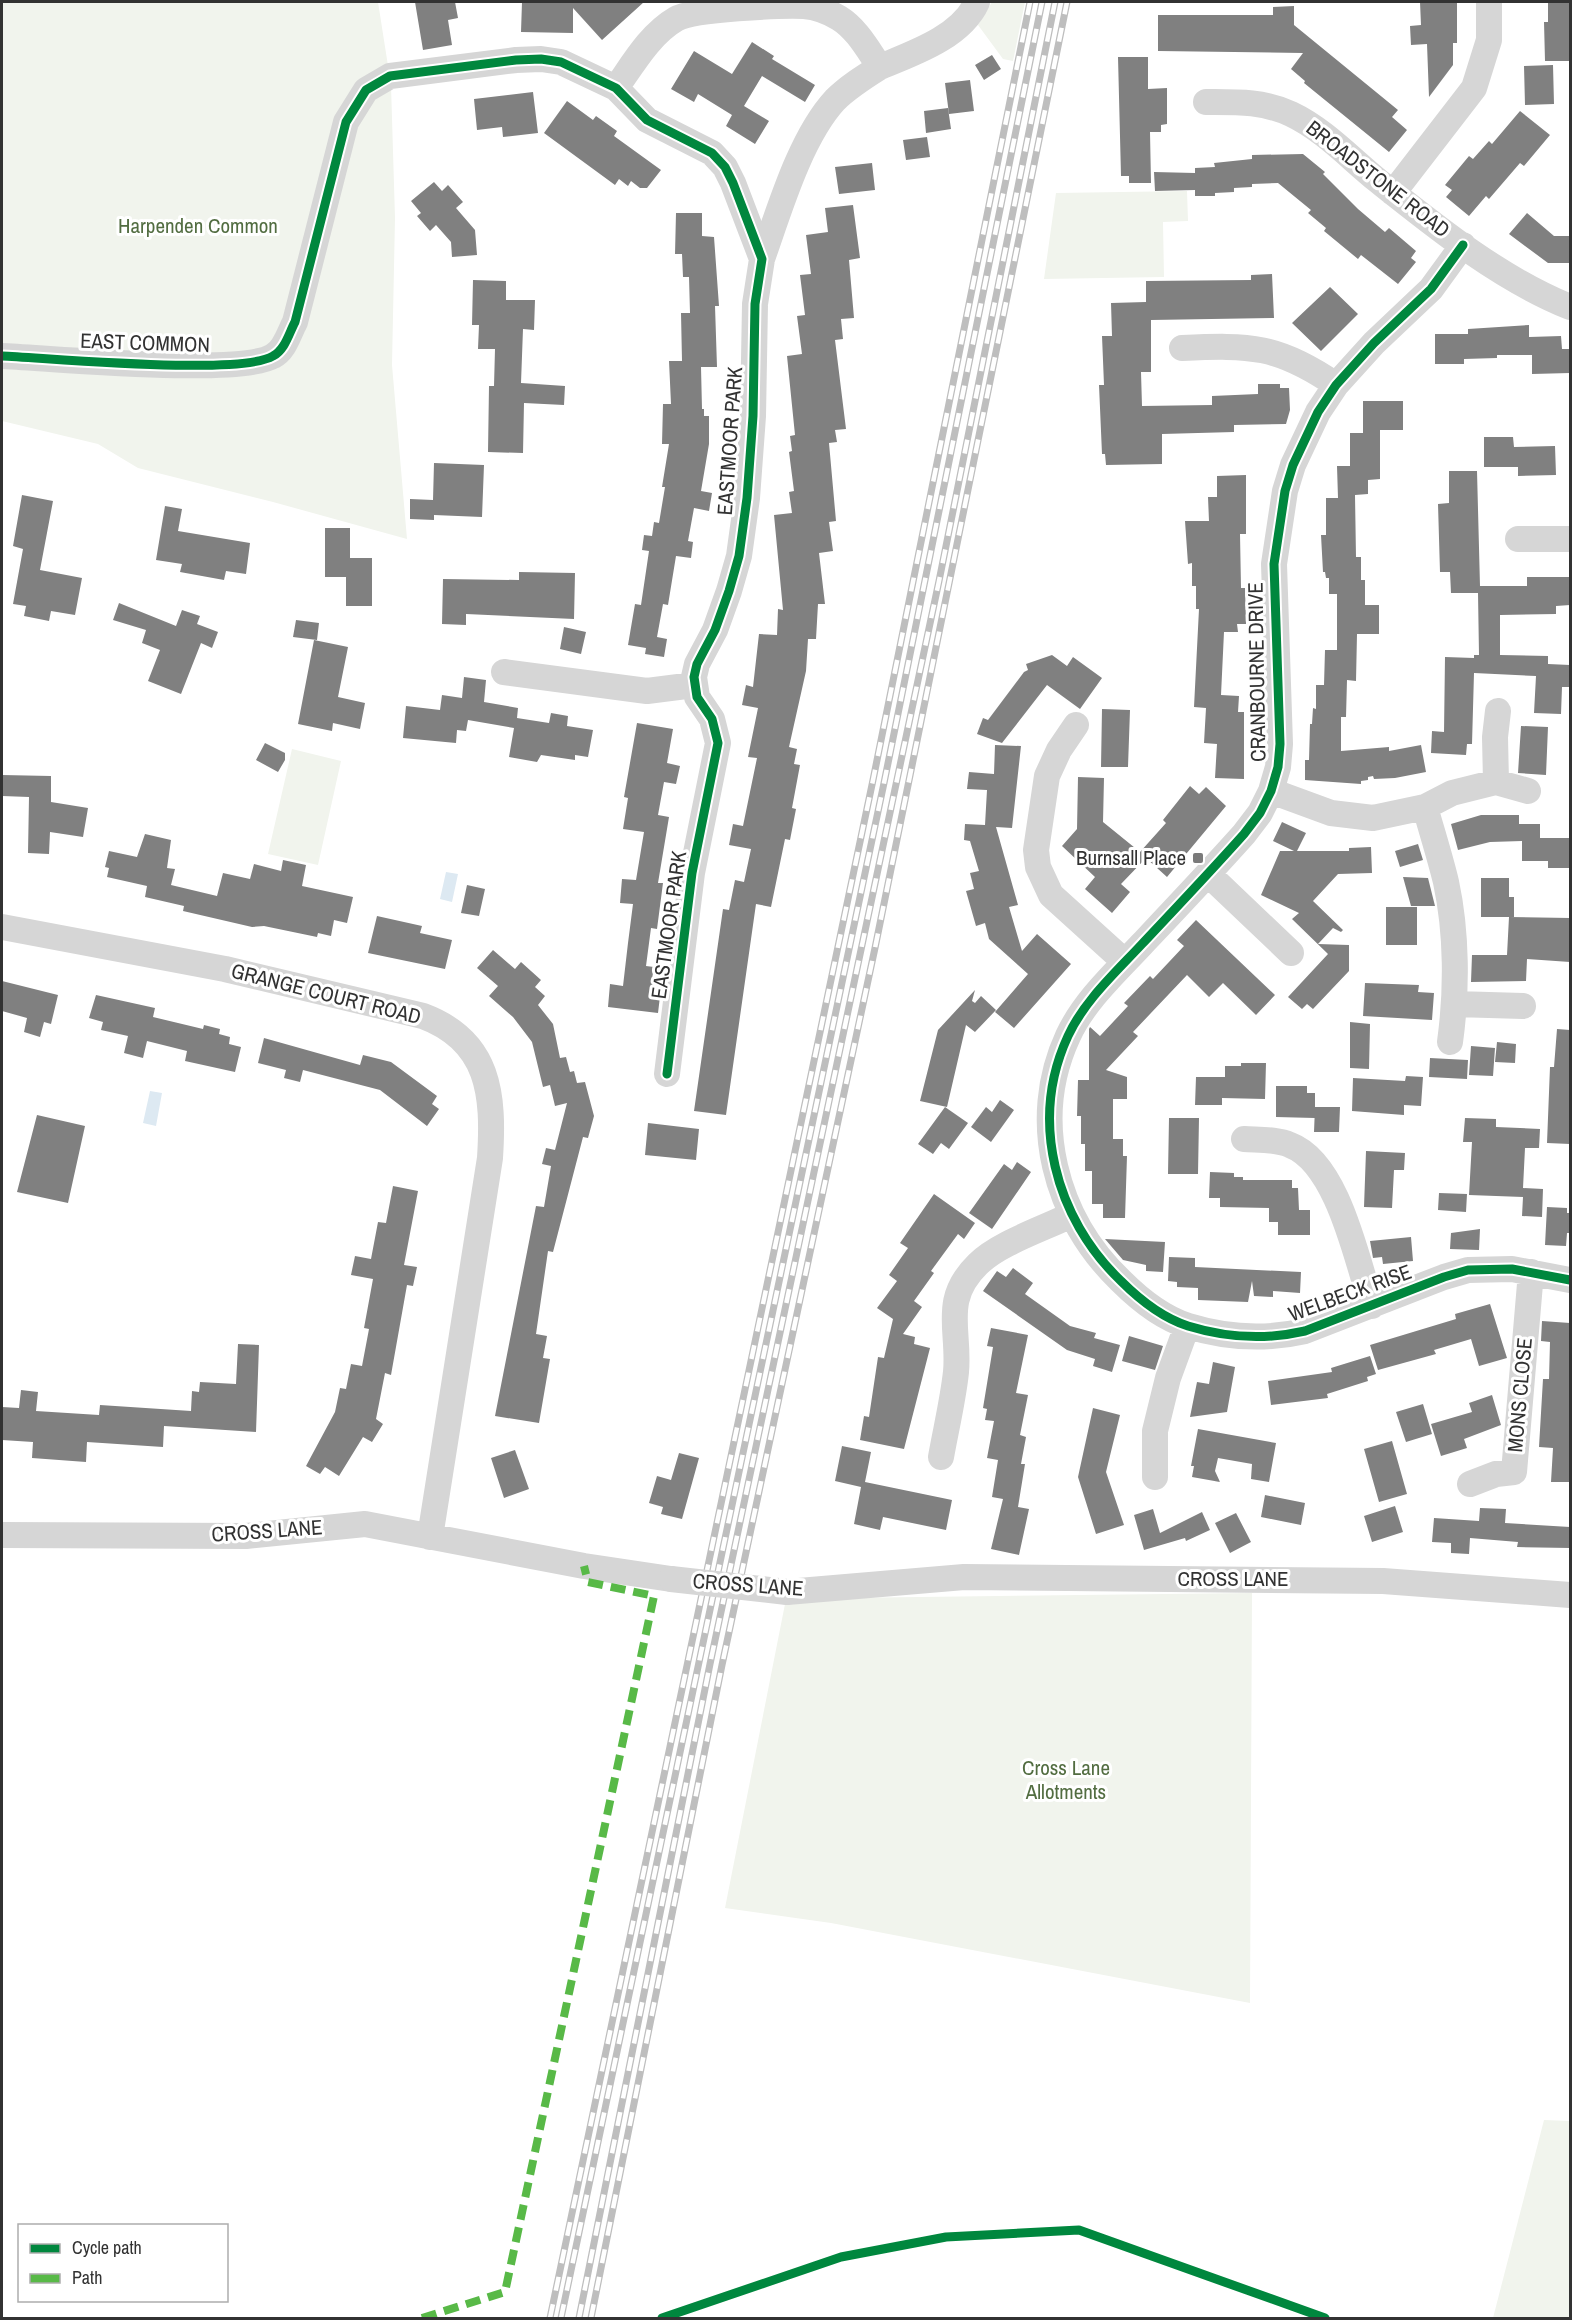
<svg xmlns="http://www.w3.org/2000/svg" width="1572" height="2320" viewBox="0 0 1572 2320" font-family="'Archivo Narrow',sans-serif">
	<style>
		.green { fill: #f1f4ed }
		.water { fill: #dde9f2 }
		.building { fill: #808080 }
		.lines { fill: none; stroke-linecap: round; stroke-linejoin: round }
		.minor { stroke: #d6d6d6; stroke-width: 26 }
		.rail-casing { stroke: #bebebe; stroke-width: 7 }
		.rail { stroke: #fff; stroke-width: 4.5; stroke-dasharray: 14; stroke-linecap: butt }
		.minor-bridge { stroke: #d6d6d6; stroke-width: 26 }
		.quiet { stroke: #58b947; stroke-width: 8; stroke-dasharray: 15 8; stroke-linecap: butt }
		.cycleway-casing { stroke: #fff; stroke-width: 13 }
		.cycleway { stroke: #00873e; stroke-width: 9 }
		.poi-dot { fill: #7a7a7a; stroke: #fff; stroke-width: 2 }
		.labels { text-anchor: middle; stroke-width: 6; stroke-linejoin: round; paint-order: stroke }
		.street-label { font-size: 21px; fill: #323232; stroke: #fff }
		.park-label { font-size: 21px; fill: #526d41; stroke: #fff }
		.poi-label { font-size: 21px; fill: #323232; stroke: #fff; text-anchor: end }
	</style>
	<rect width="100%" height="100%" fill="#fff"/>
	<path class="green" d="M2,2H378L391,85L395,218L392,365L407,539L273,502L138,468L98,444L2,421Z
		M992,2H1025L1013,61L1003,59L978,25Z
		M1187,191L1188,221L1163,222L1164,277L1044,279L1056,193Z
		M292,749L341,761L318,865L268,854Z
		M1252,1593L1250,2003L831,1923L725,1908L785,1604L840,1598Z
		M1544,2120L1570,2121V2318H1493Z"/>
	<path class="water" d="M446,872L458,874L452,902L440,899Z
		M150,1091L162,1093L156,1126L143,1123Z"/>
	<path class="building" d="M415,2H455L458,18L448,20L452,45L423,50Z
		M522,2H644L602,40L573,8V33L521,32Z
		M1420,2H1457V43H1453V65L1429,97L1427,44L1411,45L1410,26L1421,25Z
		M1548,2H1570V61H1545L1544,22H1548Z
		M1294,6V25L1398,110L1392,117L1407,130L1389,152L1304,83L1305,81L1291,69L1303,53L1158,51V15H1273V7Z
		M752,42L774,56L772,59L815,85L805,102L762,76L744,106L769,121L755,144L726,126L732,115L698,94L694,102L671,89L694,51L732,74Z
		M992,55L1001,69L984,80L975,65Z
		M1118,57H1148V89L1167,88V124L1161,125V132H1150L1151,183H1129V176H1121Z
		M1553,65L1554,104L1525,105L1524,66Z
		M970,80L974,111L949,114L945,83Z
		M533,92L538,133L503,137L502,127L477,130L474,99Z
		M567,101L593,120L596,116L617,131L614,136L661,170L647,188H640L631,181L628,186L619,179L615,185L544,133Z
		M948,108L951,129L926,133L924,111Z
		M1520,111L1550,135L1524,166L1520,163L1489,199L1486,196L1469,216L1446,197L1452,190L1445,185L1469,156L1473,159L1489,141L1492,144Z
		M927,137L930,157L906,160L903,140Z
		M1303,154L1325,172L1323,174L1358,209L1385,232L1389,228L1416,251L1411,258L1416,262L1398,284L1361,255L1358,259L1324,231L1326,228L1308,213L1311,210L1278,183L1252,184V187L1234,188V192L1215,193V196H1195V190L1155,191L1154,172L1195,173V168L1215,167L1214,163L1252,159V155Z
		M872,163L875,190L839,194L835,167Z
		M434,182L442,191L448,185L463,202L456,208L475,230L477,255L452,257L451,242L436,225L430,231L417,216L421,213L411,201Z
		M853,205L860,258L849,260L854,318L841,319L843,339L835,340L846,429L835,430L837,442L829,443L836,521L829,522L833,551L819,553L825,604H818L816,639H808L806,671L789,747L797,749L794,764L800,765L792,808L796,809L790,840L785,839L771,907L756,904L726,1115L694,1111L723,909L729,910L735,880L744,882L751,849L729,845L733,824L743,826L757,758L748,757L758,708L742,705L746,685L753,687L759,634L777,635L778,609L783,610L774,515L792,513L789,492L794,491L789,452L792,451L790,436L795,435L787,356L802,354L797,316L805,315L800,275L811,274L806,235L828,232L825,208Z
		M676,213H702V236L714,237L719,306H715L717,367H701L702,409H704V416H709V444L701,491L712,493L709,511L694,508L688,541L693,542L691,558L676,556L668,605L663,604L657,637L667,639L664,657L645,654L646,648L628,645L635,604L641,605L649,551L642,550L644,535L652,536L654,522L659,523L665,487H662L669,444H662L663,404H671L669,361H682L681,313H690L689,277H683L682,254H675Z
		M1527,213L1554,236H1570V263H1548L1509,234Z
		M1272,274L1274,318L1151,320V372H1141L1142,406L1212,405V396L1258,394V384H1280V388H1289L1290,410L1286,424L1234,425V432L1162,434V464L1106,465L1105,454H1102L1099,385H1104L1102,336H1112L1111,303L1146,302V281L1251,280V275Z
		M473,280L506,281V300H535L534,330L523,329L521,383L565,386L564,405L524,403L523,453L488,452L489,386H494L495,349H478L479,325H472Z
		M1330,287L1358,314L1321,351L1292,323Z
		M1529,325V337L1561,336L1562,349H1570V373L1532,374V355H1497V358L1464,359V364H1435V334H1468V329Z
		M1363,401H1403V430H1380V479L1368,480V494L1355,495L1356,557H1361V580H1365V605H1379V634H1357L1356,681L1347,680L1346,717H1341V751L1389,747V751L1421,745L1426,772L1395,778L1374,779L1373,776L1368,777V780L1361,781V784L1305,780V760H1309L1310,724H1312L1313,708L1316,709V685H1324L1325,650H1337V594H1329V578H1326L1325,572H1323L1321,535H1326V498H1338L1337,466H1350V433H1363Z
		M1484,437H1513L1514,447L1555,446L1556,475L1518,476V467H1484Z
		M434,463L484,465L482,517L434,515V520L410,519V499L433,500Z
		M1449,471H1477L1480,586H1527V577H1570V605L1556,606V614L1500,615V655L1548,656V664L1570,665V687H1562L1561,714L1534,713L1536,676L1474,673L1472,744H1467L1466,755L1431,753L1432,731L1444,732L1445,657L1474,658V655H1479L1478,593H1451L1450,572H1440L1438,504L1449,503Z
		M1246,475V534H1240L1241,588H1245L1246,624H1237L1238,632H1224L1221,695L1239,696L1238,712H1244V779L1215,778L1217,744L1204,743L1206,708L1194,707L1199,609H1196V586H1192V563L1188,564L1185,521H1209L1208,497H1217V476Z
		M22,495L53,501L40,570L82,578L75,615L51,611L49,621L24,616L26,606L13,604L23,549L13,546Z
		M165,506L182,509L178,531L250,543L246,574L226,571L224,580L180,572L182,564L156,560Z
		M325,528H350V558H372V606H346V577H325Z
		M519,572L575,573L574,619L466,614V625L442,624L443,579L519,580Z
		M119,603L176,626L182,610L200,616L197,624L218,632L212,648L201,643L181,694L148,681L160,650L142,643L146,630L113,620Z
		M296,620L319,623L317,640L293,637Z
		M564,627L586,632L581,654L560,649Z
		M314,640L348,647L338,697L365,703L360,729L333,723L332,731L298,724Z
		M1052,655L1067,666L1073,657L1102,678L1080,709L1047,685L1002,743L977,734L983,718L988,720L1024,672L1028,670L1026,664Z
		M464,677L486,680L484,702L518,708L517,718L549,723L551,713L568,716L567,726L593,730L588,757L575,755V760L541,755L537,762L509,757L514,728L468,720L466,731L457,730L456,743L403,738L406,706L440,710L442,695L462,698Z
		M1102,709L1130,710L1128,767H1101Z
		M637,723L673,729L667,763L680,766L676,784L664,782L658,815L669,817L658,883H663L657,929L651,928L646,966L654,967L652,979L662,980L658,1013L608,1007L610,984L623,986L628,943L633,904L620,903L622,879L636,880L644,832L623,829L628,798L624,797Z
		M1521,726L1548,727L1546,775L1518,773Z
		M265,743L285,753V760L278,772L256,760Z
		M995,745L1021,746L1012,828L996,827L1018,905L1009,907L1022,951L1037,934L1071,964L1014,1028L995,1012L1028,974L989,939L985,923L976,926L966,891L974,889L970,873L979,871L970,841L964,840L965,824L985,825L987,790L967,789L969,772L994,774Z
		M2,775L51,776V802L88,808L83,837L50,832L49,854L28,853L29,797L2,796Z
		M1078,777L1104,778L1103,822L1140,852L1166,823L1163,820L1190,786L1199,794L1206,787L1226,806L1167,877L1146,858L1121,884L1130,892L1112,913L1085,889L1095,877L1062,846L1077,829Z
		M1481,815H1519V824H1540V838H1570V868H1548V861H1522V841L1490,842L1458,850L1451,824Z
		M1282,822L1306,833L1297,851H1349V848L1371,847L1372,873L1338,874L1313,901L1343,930L1341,932L1333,928L1318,944L1349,945V971L1313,1009L1307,1004L1302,1009L1288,997L1328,954L1292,919L1299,913L1261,895L1280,851H1294L1273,841Z
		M145,834L171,840L167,868L175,869L171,885L217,896L223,873L250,879L254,864L281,871L283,860L306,865L302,886L353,897L347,923L334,920L331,936L318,933L317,937L264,926L252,927L183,911L184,906L145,897L147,886L107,877L109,868L105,867L109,851L137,857Z
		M1418,844L1423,860L1400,867L1395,851Z
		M1403,877L1428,878L1435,906H1411Z
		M1481,878H1509V897H1514V917H1481Z
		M467,885L485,889L479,916L461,913Z
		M1386,907H1417V945H1386Z
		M377,916L422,926L420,933L452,940L445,969L368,953Z
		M1509,917L1570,918V962L1527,959L1526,981L1471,982L1472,955H1507Z
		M1196,920L1275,995L1256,1015L1223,983L1209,997L1187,975L1133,1032L1138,1036L1106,1070L1127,1077V1099H1113V1139H1123V1156H1127L1125,1218H1103V1204H1092V1171H1085V1144H1081V1116H1077L1078,1080H1089V1029L1090,1027L1100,1036L1128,1006L1124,1003L1150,976L1153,979L1184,946L1177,940Z
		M493,950L515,969L521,962L541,980L535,987L545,996L538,1005L553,1024L560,1058L566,1057L570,1072L574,1071L577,1083L585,1082L594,1116L588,1138L583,1137L553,1252L548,1251L536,1334L547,1336L543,1358L550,1359L539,1423L495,1416L536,1206L544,1207L551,1166L542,1164L546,1148L555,1150L567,1103L555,1106L550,1085L543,1087L532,1042L513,1017L489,996L498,986L477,968Z
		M2,981L58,995L51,1024L44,1022L40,1037L24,1032L27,1018L2,1011Z
		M1365,983L1419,985L1418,992L1434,993L1432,1020L1363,1016Z
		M975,990L972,1001L975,1003L981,996L996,1010L975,1032L966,1025L947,1107L920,1101L938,1030Z
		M96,995L155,1008L153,1017L203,1029L204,1025L220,1029L219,1034L230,1037L229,1044L241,1047L235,1072L185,1061L187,1051L147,1041L143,1058L124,1053L128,1036L101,1030L103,1022L89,1018Z
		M1350,1022L1370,1024L1369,1069L1350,1068Z
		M1557,1029L1570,1030V1144L1547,1143L1550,1067H1554Z
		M264,1038L360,1065L363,1055L391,1062L437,1096L432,1104L439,1109L427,1126L380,1090L303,1070L300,1082L284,1078L286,1070L258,1063Z
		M1497,1042L1516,1044L1515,1063L1495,1062Z
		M1471,1046L1495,1048L1493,1076L1469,1075Z
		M1430,1058L1468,1060L1467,1079L1429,1077Z
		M1241,1063H1266L1265,1099L1222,1098V1105H1195L1196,1077H1225V1066H1241Z
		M1406,1076L1423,1077L1421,1106L1404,1105V1115L1352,1111L1353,1078L1405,1081Z
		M1276,1086H1307V1093H1315V1118L1276,1117Z
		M1000,1100L1014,1110L991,1142L971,1127L986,1107L992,1112Z
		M945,1107L968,1123L949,1149L941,1143L933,1154L918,1144Z
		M1315,1107H1340L1339,1132H1314Z
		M37,1115L85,1126L68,1203L17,1192Z
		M1169,1118H1199L1198,1174H1168Z
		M1465,1118L1496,1119V1127L1540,1129L1539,1148H1525L1523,1188L1543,1189L1542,1217L1522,1216L1523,1197L1469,1195L1472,1142H1463Z
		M648,1123L699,1129L696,1160L645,1155Z
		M1366,1151L1405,1153L1404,1170H1394L1392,1208L1364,1207Z
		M1017,1162L1031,1172L992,1229L969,1213L1004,1164L1012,1170Z
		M1210,1172L1234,1173V1177H1243V1180H1292V1188H1298L1299,1210H1310V1235H1278V1222H1269V1208L1220,1207V1198H1209Z
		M393,1186L418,1191L404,1265L417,1267L413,1286L407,1285L391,1375L385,1373L376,1419L383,1424L372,1442L363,1437L339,1476L325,1467L320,1474L306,1466L335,1412L340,1388L346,1389L351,1364L362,1366L369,1329L364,1328L373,1279L351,1275L355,1256L371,1259L378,1222L386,1223Z
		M1439,1193L1467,1194L1466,1212L1438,1210Z
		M934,1194L975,1223L964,1239L958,1234L931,1271L934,1273L914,1301L922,1307L903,1334L915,1337L914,1344L930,1348L904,1449L860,1440L864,1416L869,1417L878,1357L884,1358L893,1319L877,1308L897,1281L889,1275L908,1248L900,1243Z
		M1547,1207L1567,1208V1213H1570V1233H1567L1566,1246L1545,1245Z
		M1480,1229L1479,1250L1450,1249L1451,1233Z
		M1411,1237L1413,1261L1383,1264L1382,1257L1373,1258L1370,1241Z
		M1105,1239L1165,1242L1163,1272L1146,1271V1265L1123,1260Z
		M1169,1257L1195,1258V1267L1301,1272L1300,1293L1273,1291V1297L1254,1296L1252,1281L1248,1302L1198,1300V1288L1177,1287V1282L1168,1281Z
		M1013,1268L1033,1283L1025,1294L1070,1326L1096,1333L1094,1338L1120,1345L1112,1372L1093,1366L1095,1359L1067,1350L983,1291L997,1271L1006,1277Z
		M1490,1304L1507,1358L1479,1366L1471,1339L1434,1350L1436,1354L1378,1370L1370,1345L1456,1319L1455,1314Z
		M1542,1321L1570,1323V1482H1551L1553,1448L1539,1447L1543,1379H1549L1550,1342L1541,1341Z
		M991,1328L1028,1335L1016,1393L1028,1395L1020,1435L1026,1437L1021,1464H1025L1018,1507L1029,1509L1019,1555L991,1549L1003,1499L992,1497L998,1460L987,1458L994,1421L985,1420L987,1409L983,1408L993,1347L987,1346Z
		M1129,1336L1163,1346L1155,1370L1122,1361Z
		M238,1344L259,1345L256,1432L164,1426L163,1447L87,1442L86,1462L32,1458L33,1442L2,1440V1407L19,1408L21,1390L38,1392L36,1411L99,1415L100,1405L191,1411L192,1391L199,1392L200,1382L236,1384Z
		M1370,1356L1376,1374L1367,1377L1368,1381L1327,1394L1328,1398L1271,1405L1268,1381L1332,1372L1331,1368Z
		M1213,1362L1235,1367L1227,1412L1190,1417L1197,1382L1209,1384Z
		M1492,1395L1501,1425L1464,1439L1467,1448L1441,1456L1431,1424L1472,1412L1469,1403Z
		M1423,1404L1432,1434L1406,1442L1396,1412Z
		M1093,1408L1120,1415L1106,1472L1124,1525L1096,1534L1078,1477Z
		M1198,1429L1276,1443L1269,1482L1251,1479L1252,1464L1218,1458L1215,1471L1220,1482L1192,1477L1194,1466H1191Z
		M1392,1441L1407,1494L1379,1502L1364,1449Z
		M842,1446L871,1452L865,1482L952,1500L946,1530L883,1517L880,1530L854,1524L861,1487L835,1481Z
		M515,1450L529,1489L504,1498L491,1458Z
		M679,1453L699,1458L682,1519L661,1514L663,1507L649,1503L657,1476L671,1480Z
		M1265,1495L1305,1503L1301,1525L1261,1517Z
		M1395,1506L1403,1532L1372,1542L1364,1516Z
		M1480,1508L1506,1509L1505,1523L1570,1527V1548L1517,1547L1518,1542L1470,1538L1469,1554L1451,1553V1543L1432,1542L1434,1518L1479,1521Z
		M1153,1509L1160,1533L1202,1512L1210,1530L1186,1541L1185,1538L1144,1550L1134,1515Z
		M1236,1513L1251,1542L1230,1553L1215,1523Z"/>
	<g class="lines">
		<path class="minor" d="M616,88C633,64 650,34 676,19C693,9 782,5 804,6C816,7 829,12 839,18C857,29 868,50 880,67C914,53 961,37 977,2
			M1206,102C1236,102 1263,101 1291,114C1323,129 1350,158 1377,180C1436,227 1500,279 1570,307
			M1393,193L1474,88L1489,40V2
			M1463,245L1431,289L1374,343L1336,385L1318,412L1293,465L1285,491L1274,564L1280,744L1278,767L1271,791L1260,813L1244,834C1211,871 1176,908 1142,944C1116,972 1084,1001 1068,1036C1029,1120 1055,1218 1121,1281C1140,1300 1163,1318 1188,1326C1227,1338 1266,1340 1305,1331L1444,1277L1468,1270L1512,1269L1570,1280
			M762,259C779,211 800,138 835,100C848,87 864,77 880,67
			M1182,348C1250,345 1278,345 1336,385
			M2,356C50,358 240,376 273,356C285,350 289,333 295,322L346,122L366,90L390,76L516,60L541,59L561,62L616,88L647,120L712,153L725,167L733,183L762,259L755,304L753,416L747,498L739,556L729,591L715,630L697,664L694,677L697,697L712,719L718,743L692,873L667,1074
			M1518,539H1570
			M504,672L647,691L694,685
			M1076,725L1059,750L1047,776L1036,850L1038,867L1051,895L1125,962
			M1496,782L1495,737L1498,711
			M1271,791L1331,813L1373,818L1425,807L1452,793L1496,782L1528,791
			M1425,807C1432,832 1440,857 1446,882C1457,933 1457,991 1450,1042
			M1208,874L1291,953
			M2,927L225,969L423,1016C490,1041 494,1095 490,1158L430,1537
			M1455,1004L1523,1006
			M1244,1139C1259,1140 1277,1139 1290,1145C1338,1163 1357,1261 1372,1306
			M941,1457C946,1429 953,1400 956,1372C960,1330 941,1300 978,1264C999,1243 1043,1229 1071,1215
			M1155,1477V1431L1168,1378L1187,1326
			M1470,1484L1496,1474L1514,1472L1531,1272
			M2,1535L246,1536L365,1524L584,1566L671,1579
			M787,1592L964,1577L1383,1581L1570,1595"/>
		<g class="rail-casing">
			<path id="rail" d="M550,2318L873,780L1030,2
				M561,2318L884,783L1042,2
				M579,2318L710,1664L939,581L1055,2
				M591,2318L722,1665L875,948L1067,2"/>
		</g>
		<use href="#rail" class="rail"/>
		<path class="minor-bridge" d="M671,1579L787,1592"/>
		<path class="quiet" d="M422,2318L505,2292L654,1596L588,1582L584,1566"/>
		<g class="cycleway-casing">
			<path id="cycleway" d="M1463,245L1431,289L1374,343L1336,385L1318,412L1293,465L1285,491L1274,564L1280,744L1278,767L1271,791L1260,813L1244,834C1211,871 1176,908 1142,944C1116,972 1084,1001 1068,1036C1029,1120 1055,1218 1121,1281C1140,1300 1163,1318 1188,1326C1227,1338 1266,1340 1305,1331L1444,1277L1468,1270L1512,1269L1570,1280
				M2,356C50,358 240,376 273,356C285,350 289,333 295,322L346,122L366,90L390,76L516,60L541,59L561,62L616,88L647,120L712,153L725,167L733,183L762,259L755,304L753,416L747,498L739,556L729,591L715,630L697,664L694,677L697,697L712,719L718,743L692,873L667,1074
				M662,2318L841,2257L946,2237L1079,2230L1325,2318"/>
		</g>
		<use href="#cycleway" class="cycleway"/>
	</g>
	<rect class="poi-dot" x="1192" y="852" width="12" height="12" rx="3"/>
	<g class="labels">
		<g class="street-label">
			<text transform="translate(1378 179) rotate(38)" y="7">BROADSTONE ROAD</text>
			<text transform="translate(145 343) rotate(2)" y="7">EAST COMMON</text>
			<text transform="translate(730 441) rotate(-86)" y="7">EASTMOOR PARK</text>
			<text transform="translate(1257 672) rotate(-91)" y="7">CRANBOURNE DRIVE</text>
			<text transform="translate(669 925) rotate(-82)" y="7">EASTMOOR PARK</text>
			<text transform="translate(326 994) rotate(14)" y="7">GRANGE COURT ROAD</text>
			<text transform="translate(1350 1293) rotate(-20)" y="7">WELBECK RISE</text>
			<text transform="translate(1520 1395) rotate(-85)" y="7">MONS CLOSE</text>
			<text transform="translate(267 1531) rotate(-4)" y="7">CROSS LANE</text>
			<text x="1233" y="1586">CROSS LANE</text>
			<text transform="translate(748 1585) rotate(4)" y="7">CROSS LANE</text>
		</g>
		<g class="park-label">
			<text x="198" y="233">Harpenden Common</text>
			<text x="1066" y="1775">Cross Lane<tspan x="1066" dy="24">Allotments</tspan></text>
		</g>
		<g class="poi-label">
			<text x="1186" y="865">Burnsall Place</text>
		</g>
	</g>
	<rect width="1572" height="2320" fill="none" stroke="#323232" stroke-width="6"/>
	<rect x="18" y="2224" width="210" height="78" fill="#ffffff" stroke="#adadad" stroke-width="1.5"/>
	<rect x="30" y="2244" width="30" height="9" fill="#00873e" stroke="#adadad" stroke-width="1.5"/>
	<text x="72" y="2254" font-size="18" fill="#323232">Cycle path</text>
	<rect x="30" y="2274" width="30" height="9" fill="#58b947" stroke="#adadad" stroke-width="1.5"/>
	<text x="72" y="2284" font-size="18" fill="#323232">Path</text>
</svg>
